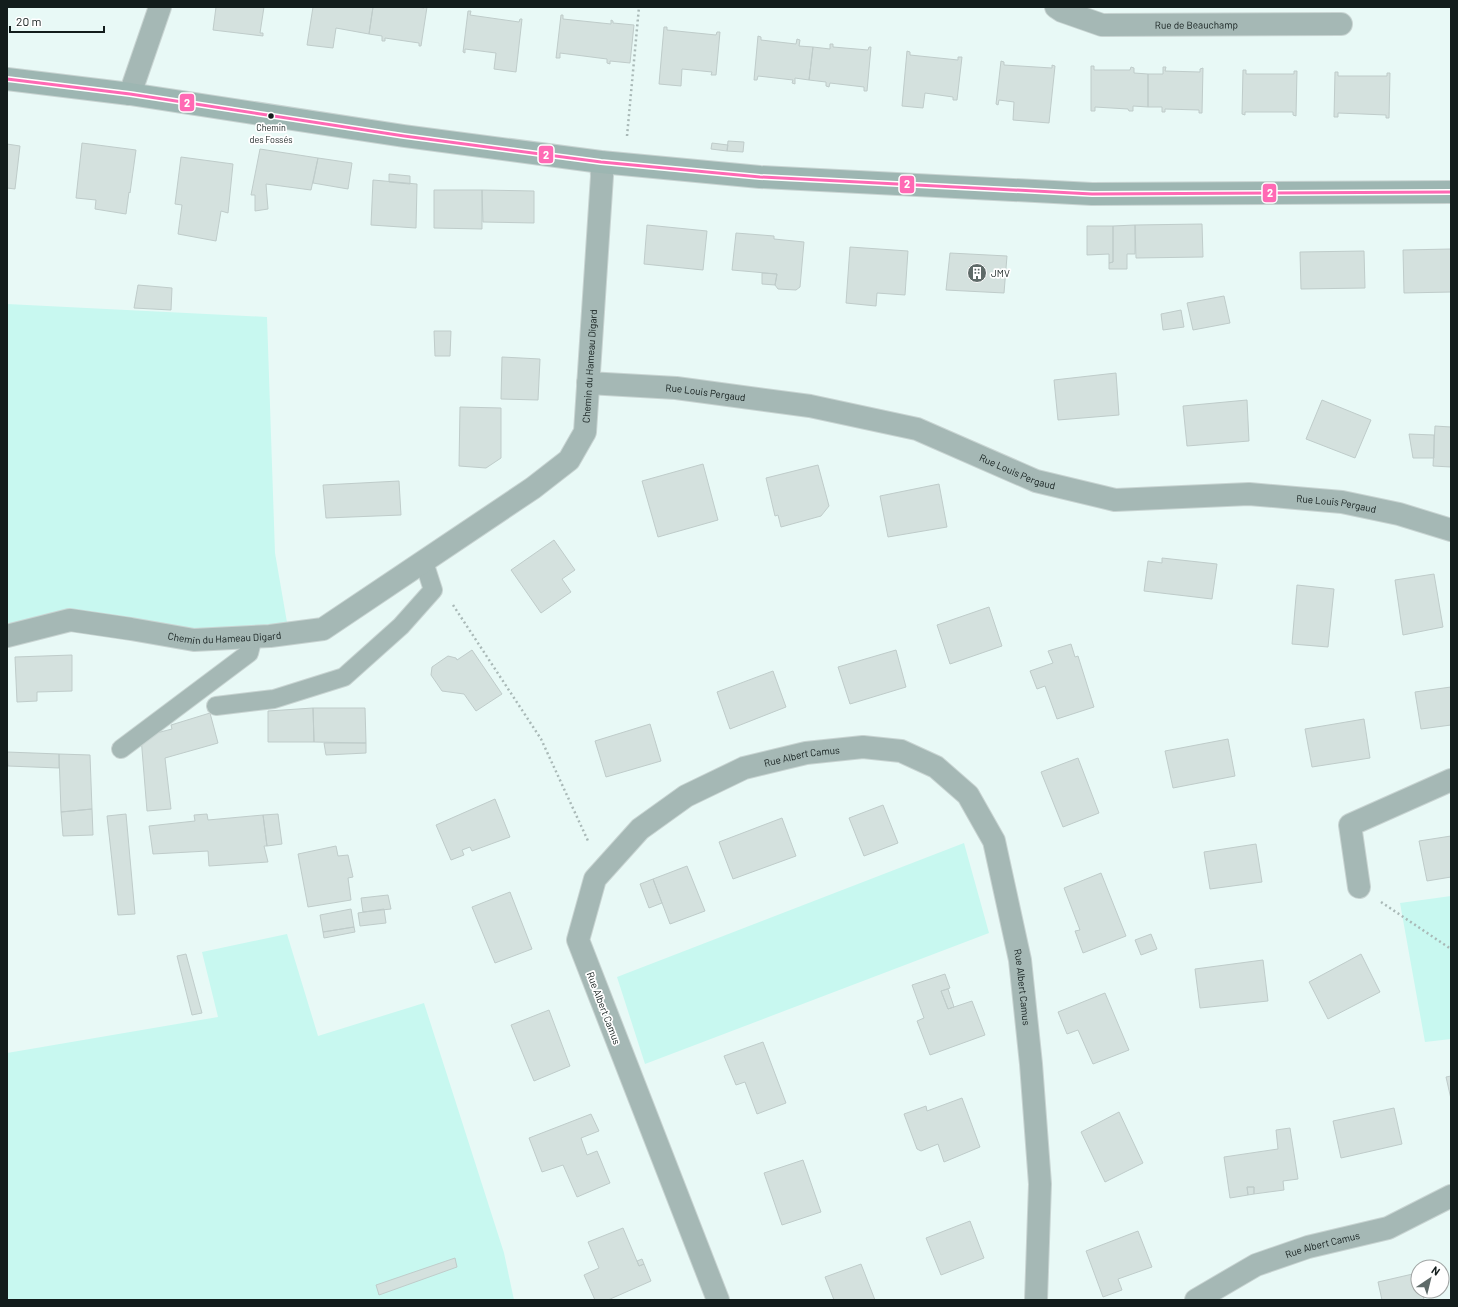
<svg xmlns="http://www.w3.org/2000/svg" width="1458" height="1307" viewBox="0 0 1458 1307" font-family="Barlow,sans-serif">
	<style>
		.green { fill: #c8f8f0 }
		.building { fill: #d4e1de; stroke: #bfccca }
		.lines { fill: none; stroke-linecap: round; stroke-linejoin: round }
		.service-casing { stroke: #c8d4d2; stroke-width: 20 }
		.minor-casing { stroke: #c8d4d2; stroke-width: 24 }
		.secondary-casing { stroke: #c8d4d2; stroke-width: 24 }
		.path { stroke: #a9b9b7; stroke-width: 2.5; stroke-dasharray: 2 3; stroke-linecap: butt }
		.service { stroke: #a5b8b5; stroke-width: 18 }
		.minor { stroke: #a5b8b5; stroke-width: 22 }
		.secondary { stroke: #9db6b2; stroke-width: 22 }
		.bus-1-casing { stroke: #fff; stroke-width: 6 }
		.bus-1 { stroke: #ff69b4; stroke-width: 3 }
		.bus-dot { fill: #131d1c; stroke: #fff; stroke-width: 1.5 }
		.labels { text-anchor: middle; stroke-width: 3.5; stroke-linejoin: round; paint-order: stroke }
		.bus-label { font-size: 9px; fill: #131d1c; stroke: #fff }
		.street-label { font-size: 10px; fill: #131d1c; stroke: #fff }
		.poi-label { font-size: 10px; fill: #131d1c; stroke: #fff; text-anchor: start }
		.line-badge { stroke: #fff; stroke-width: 1.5 }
		.badge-label { font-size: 11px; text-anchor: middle; font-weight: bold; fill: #fff }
	</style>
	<rect width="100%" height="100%" fill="#e8f9f6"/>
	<path class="green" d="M7,304L267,317L275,553L289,634L194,640L70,620L7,636Z
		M964,843L989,933L645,1064L617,977Z
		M1451,896V1039L1425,1042L1400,903Z
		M287,934L318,1036L424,1003L504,1253L514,1300H7V1053L218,1017L202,952Z"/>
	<path class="building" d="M216,7H264L260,33H263V36L213,30Z
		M313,7H373L369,34L336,28L333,48L307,45Z
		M373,7H416L424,8V7H427L421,46H419V43L385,38V41H382V36L369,34Z
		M468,11H471L470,15L519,22L520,19H522L516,72L494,69L496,53L465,49V53L463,52Z
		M561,15H563V19L611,24V20L613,21V23L634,25L630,63L610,61V64L607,63V59L560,53V58H556Z
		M664,27H667V30L716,35L717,32H720L716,75H711L712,72L682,69L681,86L659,84Z
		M758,36L761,37V40L796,44L797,39L800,40L799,46L813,47L809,80L795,78V84L792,83L793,80L758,76L757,80H754Z
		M830,44H833V47L868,50L869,47H871L867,91H864V87L830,83L829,87L826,86V82L809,80L813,47L830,49Z
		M907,51L910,52V55L958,60V57H962L957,100H953V97L925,93L923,108L902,106Z
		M1001,61L1004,62V65L1052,68V65L1055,66L1049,123L1013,120L1014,102L999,100L998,105L996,104Z
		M1091,66H1094V70H1130L1131,67L1134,68V73L1148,74V107L1133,106V111H1129L1128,109L1095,107V111H1091Z
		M1163,67H1166L1165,71L1200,72V69L1203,68L1202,113H1199V110L1165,109V112H1162V107H1148V74H1163Z
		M1243,70H1246V74H1294V71H1297L1296,116L1293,115V112H1245V115L1242,114Z
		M1335,72H1338V76H1387V73H1390L1389,118H1386V115L1338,113V117H1334Z
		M728,141L744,142L743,152L727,151Z
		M82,143L136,150L130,193L129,192L126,214L95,209L96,200L76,198Z
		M712,143L728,145L727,151L711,149Z
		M7,144L20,146L15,189L7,188Z
		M260,149L318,158L311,190L266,184L268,209L255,211V195H251Z
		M181,157L233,164L228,213L221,211L216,241L178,234L182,205L175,204Z
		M318,158L352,163L348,189L313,183Z
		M389,174L410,176V184L389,182Z
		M373,180L417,184L416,228L371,225Z
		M434,190H482V229L434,228Z
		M482,190L534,191V223L483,222Z
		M1202,224L1203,257L1136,258L1135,225Z
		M647,225L707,231L703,270L644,264Z
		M1135,225V254H1127V269H1109V263L1113,262V226Z
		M1087,226H1113V262L1109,263V254L1087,255Z
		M736,233L774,236V239L804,242L800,287L796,290L778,289L775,285L777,274L732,270Z
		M850,247L908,251L905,295L877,293L876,306L846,303Z
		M1451,249V292L1404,293L1403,250Z
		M1364,251L1365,288L1301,289L1300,252Z
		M950,253L1007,256L1004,293L946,290Z
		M762,273L777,274L775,285L762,284Z
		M138,285L172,288L171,310L134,308Z
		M1224,296L1230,323L1193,330L1187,303Z
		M1181,310L1184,327L1163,330L1161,314Z
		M434,331H451L450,356H435Z
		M502,357L540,359L538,400L501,399Z
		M1116,373L1119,415L1058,420L1054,380Z
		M1247,400L1249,441L1187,446L1183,406Z
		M1322,400L1371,420L1355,458L1306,439Z
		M460,407L501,408V458L486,468L459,466Z
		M1435,426L1451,427V467L1433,466Z
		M1409,434L1434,435V458H1413Z
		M703,464L718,520L658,537L642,481Z
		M818,465L829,506L821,516L781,527L778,515L775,516L766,478Z
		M399,481L401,515L326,518L323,485Z
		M939,484L947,527L888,537L880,496Z
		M554,540L575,570L562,579L571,592L541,613L511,570Z
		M1162,558L1217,564L1212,599L1144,591L1148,561L1162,563Z
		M1434,574L1443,627L1403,635L1395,580Z
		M1297,585L1334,589L1328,647L1292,644Z
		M989,607L1002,646L950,664L937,625Z
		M1071,644L1075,657L1078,656L1094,707L1057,719L1045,686L1037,689L1030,671L1053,663L1048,651Z
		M472,650L502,694L476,711L464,694L442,691L431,675L432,667L448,656L456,658L457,660Z
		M896,650L906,687L850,704L838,667Z
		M72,655V691L37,692V701L17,702L15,657Z
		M773,671L786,707L730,729L717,692Z
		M1451,687V725L1421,729L1415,692Z
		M313,708L314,742H268V711Z
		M313,708H365L366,743L314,742Z
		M210,713L218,743L165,758L171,809L147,811L141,737L172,729L171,725Z
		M1364,719L1370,758L1312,767L1305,729Z
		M650,724L661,761L606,777L595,741Z
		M1228,739L1235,776L1173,788L1165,751Z
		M324,743H366V753L326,755Z
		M7,752L59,754V768L8,766Z
		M59,754L90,755L92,809L61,812Z
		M1078,758L1099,813L1063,827L1041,772Z
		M495,799L510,837L472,851L470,847L462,850L464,855L451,860L436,825Z
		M883,805L898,843L864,856L849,818Z
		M92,809L93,835L63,836L61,812Z
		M126,814L135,914L118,915L107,816Z
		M207,814L208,820L263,815L267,846H264L268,862L209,866L208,851L153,854L149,826L195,821L194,815Z
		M278,814L282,844L267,846L263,815Z
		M782,818L796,856L733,879L719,842Z
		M1451,836V877L1427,881L1419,841Z
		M1256,844L1262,882L1210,889L1204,852Z
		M336,846L338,856L348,855L353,877L348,878L351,900L308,907L298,854Z
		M687,866L705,911L670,924L653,879Z
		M1101,873L1126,936L1083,953L1075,931L1080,930L1064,888Z
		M653,879L662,903L649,908L640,884Z
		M510,892L532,949L495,963L472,907Z
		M388,895L391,909L363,912L361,898Z
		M351,909L354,927L323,932L320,915Z
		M384,909L386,923L360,926L358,913Z
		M354,927L355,932L324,938L323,932Z
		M1151,934L1157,949L1141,955L1135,940Z
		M186,954L202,1013L192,1015L177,956Z
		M1361,954L1380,992L1328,1019L1309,982Z
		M1263,960L1268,1001L1200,1008L1195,969Z
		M945,974L950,988L941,991L948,1009L972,1001L985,1035L930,1055L917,1021L924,1018L912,985Z
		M948,989L954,1007L948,1009L941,991Z
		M1105,993L1129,1050L1093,1064L1078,1030L1067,1034L1058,1012Z
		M549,1010L570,1066L534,1081L511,1025Z
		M763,1042L786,1103L757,1114L745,1082L736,1085L724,1056Z
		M1451,1076V1099L1446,1077Z
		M962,1098L980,1147L944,1162L938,1144L921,1151L917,1149L904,1114L926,1106L927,1111Z
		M1394,1108L1402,1144L1341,1158L1333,1121Z
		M1119,1112L1143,1163L1105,1182L1081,1132Z
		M591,1114L599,1131L581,1138L587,1155L597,1151L610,1183L577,1197L563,1165L542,1172L529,1138Z
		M1290,1128L1298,1179L1283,1181L1284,1190L1254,1194V1187H1247L1248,1195L1230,1198L1224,1157L1278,1149L1276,1130Z
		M803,1160L821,1212L782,1225L764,1173Z
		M1247,1187H1254V1194L1248,1195Z
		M970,1221L984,1258L941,1275L926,1238Z
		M623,1228L639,1266L644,1264L651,1281L608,1300H595L584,1275L599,1268L588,1242Z
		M1138,1231L1152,1267L1118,1279L1122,1290L1103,1297L1086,1251Z
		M455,1258L457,1267L379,1295L376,1285Z
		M642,1259L644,1264L639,1266L637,1261Z
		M861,1264L875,1300H834L825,1277Z
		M1417,1273L1418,1291H1422L1424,1300H1382L1378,1282Z"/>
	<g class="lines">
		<g class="service-casing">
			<path id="service" d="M216,706L274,699L344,677L401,626L433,590L424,562
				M121,749L249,653L253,637"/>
		</g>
		<g class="minor-casing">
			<g id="minor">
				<path id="s1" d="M1056,7L1062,11L1102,25L1341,24"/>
				<path d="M130,94L160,7"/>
				<path id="s2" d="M588,383L676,388L810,406L917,429L1036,481L1115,500L1249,494L1342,502L1399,514L1451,530"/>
				<path id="s3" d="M7,636L70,620L131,629L194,640L270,636L323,629L533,488L569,460L585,432L602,176L601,162"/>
				<path d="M1359,887L1350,825L1451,780"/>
				<path id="s4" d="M718,1300L578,940L595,879L640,829L686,796L744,768L806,753L863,747L901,751L936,767L968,795L994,841L1020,960L1031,1064L1040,1184L1036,1300"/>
				<path id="s5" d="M1196,1300L1256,1265L1308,1247L1388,1228L1451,1196"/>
			</g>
		</g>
		<g class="secondary-casing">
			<path id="secondary" d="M7,79L130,94L404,136L601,162L760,177L1092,194L1451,192"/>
		</g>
		<path class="path" d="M627,136L639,7
			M453,605L541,739L589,843
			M1381,902L1451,949"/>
		<use href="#service" class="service"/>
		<use href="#minor" class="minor"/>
		<use href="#secondary" class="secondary"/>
		<g class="bus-1-casing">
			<path id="bus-1" d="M7,79L130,94L404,136L601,162L760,177L1092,194L1451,192"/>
		</g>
		<use href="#bus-1" class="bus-1"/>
	</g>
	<defs>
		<g id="building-disc" transform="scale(1)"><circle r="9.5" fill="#5e6a68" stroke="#fff"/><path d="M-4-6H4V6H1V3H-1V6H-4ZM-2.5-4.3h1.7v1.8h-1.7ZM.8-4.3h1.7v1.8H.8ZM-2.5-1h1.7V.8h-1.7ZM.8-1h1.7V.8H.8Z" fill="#fff"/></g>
	</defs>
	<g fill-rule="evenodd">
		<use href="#building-disc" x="977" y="273"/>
	</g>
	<circle class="bus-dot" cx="271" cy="116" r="3.5"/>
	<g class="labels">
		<g class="bus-label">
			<text x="271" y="131">Chemin<tspan x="271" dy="12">des Fossés</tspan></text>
		</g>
		<g class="street-label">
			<text dy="4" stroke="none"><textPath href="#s1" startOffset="144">Rue de Beauchamp</textPath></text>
			<text dy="4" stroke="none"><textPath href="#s3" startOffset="717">Chemin du Hameau Digard</textPath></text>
			<text dy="4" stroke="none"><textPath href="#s2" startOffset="118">Rue Louis Pergaud</textPath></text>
			<text dy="4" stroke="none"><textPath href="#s2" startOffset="442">Rue Louis Pergaud</textPath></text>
			<text dy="4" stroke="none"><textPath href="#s2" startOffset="766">Rue Louis Pergaud</textPath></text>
			<text dy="4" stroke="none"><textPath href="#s3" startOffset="221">Chemin du Hameau Digard</textPath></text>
			<text dy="4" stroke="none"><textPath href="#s4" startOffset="697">Rue Albert Camus</textPath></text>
			<text dy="4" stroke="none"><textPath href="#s4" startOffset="1080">Rue Albert Camus</textPath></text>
			<text transform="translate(604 1008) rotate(69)" y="4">Rue Albert Camus</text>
			<text dy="4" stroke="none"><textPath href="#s5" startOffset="139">Rue Albert Camus</textPath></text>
		</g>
		<g class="poi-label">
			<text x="991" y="277">JMV</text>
		</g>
	</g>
	<g class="line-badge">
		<rect x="179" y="93" width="16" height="19" rx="4" fill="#ff69b4"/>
		<rect x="538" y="145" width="16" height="19" rx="4" fill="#ff69b4"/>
		<rect x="899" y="175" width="16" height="19" rx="4" fill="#ff69b4"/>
		<rect x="1262" y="183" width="15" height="20" rx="4" fill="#ff69b4"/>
	</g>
	<g class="badge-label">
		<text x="187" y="107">2</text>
		<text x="546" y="159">2</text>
		<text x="907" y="188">2</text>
		<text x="1270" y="197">2</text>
	</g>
	<rect width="1458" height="1307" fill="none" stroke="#131d1c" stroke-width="16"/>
	<g transform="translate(1430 1279) rotate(35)"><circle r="19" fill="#ffffff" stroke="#a1a5a4"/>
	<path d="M0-3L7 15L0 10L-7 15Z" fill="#5e6a68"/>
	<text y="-6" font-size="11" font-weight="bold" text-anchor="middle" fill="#131d1c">N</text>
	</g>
	<path d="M10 26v6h94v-6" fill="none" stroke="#131d1c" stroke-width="2"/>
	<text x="16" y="26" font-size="12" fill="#131d1c" stroke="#ffffff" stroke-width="3" paint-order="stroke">20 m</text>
</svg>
